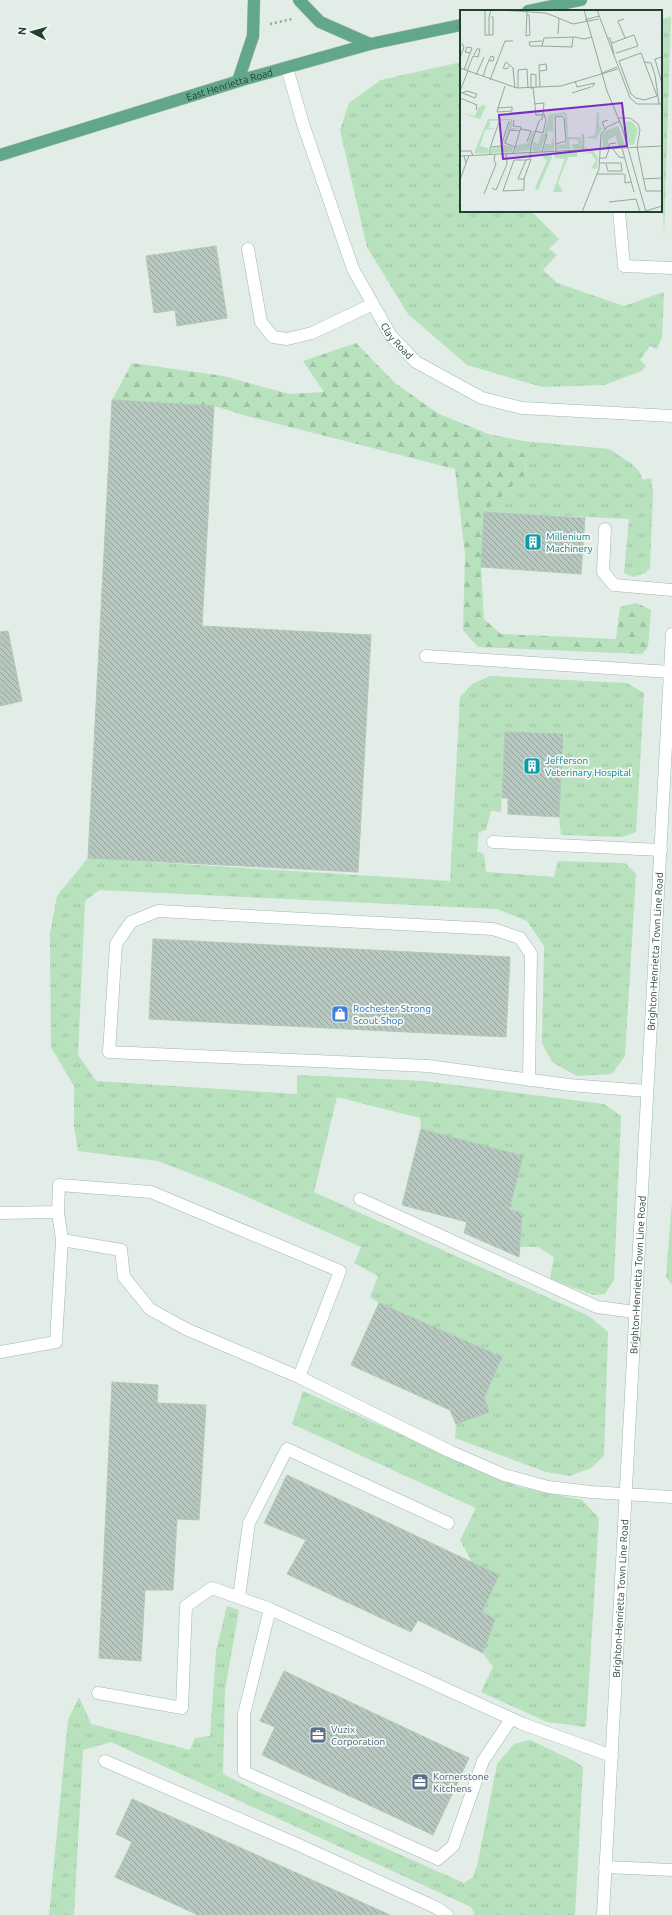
<svg xmlns="http://www.w3.org/2000/svg" width="672" height="1915" viewBox="0 0 672 1915" font-family="Ubuntu,sans-serif">
	<style>
		.grass { fill: url(#grass-tufts) }
		.forest { fill: url(#forest-firs) }
		.building { fill: url(#building-back-hatch); stroke: #b3c8bc }
		.lines { fill: none; stroke-linecap: round; stroke-linejoin: round }
		.lane-casing { stroke: #a3b6ac; stroke-width: 13 }
		.secondary-casing { stroke: #9fbaac; stroke-width: 13 }
		.primary-casing { stroke: #c1cac6; stroke-width: 13 }
		.path { stroke: #7fb49b; stroke-width: 2.5; stroke-dasharray: 2 3; stroke-linecap: butt }
		.lane { stroke: #fff; stroke-width: 12 }
		.secondary { stroke: #fff; stroke-width: 12 }
		.primary { stroke: #62a78b; stroke-width: 12 }
		.labels { text-anchor: middle; stroke-width: 3.5; stroke-linejoin: round; paint-order: stroke }
		.street-label { font-size: 10px; fill: #204032; stroke: #f2f9f5 }
		.culture-label { font-size: 10px; fill: #0d838f; stroke: #f2f9f5; text-anchor: start }
		.shop-label { font-size: 10px; fill: #366cbe; stroke: #f2f9f5; text-anchor: start }
		.service-label { font-size: 10px; fill: #4e5e75; stroke: #f2f9f5; text-anchor: start }
		.inset-road { fill: none; stroke: #94a89e; stroke-width: 1 }
		.view { fill: #7b2cbf; fill-opacity: 0.15; stroke: #7b2cbf; stroke-width: 2 }
		.inset-edge { fill: none; stroke: #204032; stroke-width: 2 }
	</style>
	<defs>
		<pattern id="grass-tufts" width="24" height="20" patternUnits="userSpaceOnUse"><rect width="24" height="20" fill="#b8e1bd"/><path d="M3 7l-1-3M5 7V3M7 7l1-3M15 17l-1-3M17 17v-4M19 17l1-3" fill="none" stroke="#9ec2a3"/></pattern>
		<pattern id="forest-firs" width="22" height="20" patternUnits="userSpaceOnUse"><rect width="22" height="20" fill="#b8e1bd"/><path d="M5 1l3.5 6h-7zM16 11l3.5 6h-7z" fill="#9ec2a3"/></pattern>
		<pattern id="building-back-hatch" width="6" height="6" patternUnits="userSpaceOnUse"><rect width="6" height="6" fill="#b6c8bf"/><path d="M-1 5l2 2M0 0l6 6M5-1l2 2" fill="none" stroke="#94a49c"/></pattern>
	</defs>
	<rect width="100%" height="100%" fill="#e1ede6"/>
	<path class="grass" d="M671,17L664,234L661,160V19Z
		M461,62V211H531L559,239L549,249L557,255L543,270L557,283L624,306L664,292L662,337L657,349L650,346L640,360L646,366L642,371L604,385L542,387L467,365L408,314L367,247L340,130L349,103L381,80Z
		M488,434L523,441L609,449L632,464L639,471L643,480L651,478L653,492L650,568L645,573L633,577L624,573L629,519L484,512L525,474L526,455Z
		M490,676L627,683L644,693L636,832L623,837L561,835L559,817L563,734L505,732L501,812L491,811L486,830L479,832L477,851L484,854L486,872L554,877L558,861L625,863L636,874L625,1056L612,1074L577,1076L552,1062L542,1043L544,946L527,921L497,909L99,890L85,901L78,1055L96,1081L297,1094V1075L424,1081L604,1104L621,1116L614,1280L605,1294L593,1295L550,1279L554,1257L538,1247H520L522,1213L509,1210L523,1156L421,1129L420,1118L337,1097L314,1192L589,1316L608,1332L604,1456L591,1468L570,1476L546,1472L455,1438L456,1424L488,1412L484,1399L502,1357L379,1303L370,1297L378,1276L354,1263L361,1247L220,1185L158,1161L78,1151L74,1126V1086L51,1047L50,934L57,896L88,858L450,881L460,697L472,684Z
		M672,1201V1285L666,1277Z
		M303,1391L519,1487L582,1500L599,1518L586,1727L547,1722L481,1692L493,1667L483,1653L495,1619L482,1612L499,1575L472,1562L460,1540L476,1508L292,1424Z
		M227,1606L239,1610L225,1690L223,1774L254,1790L464,1883L473,1877L478,1862L497,1764L514,1744L530,1740L574,1761L583,1767L575,1915H475L471,1907L111,1742L83,1750L74,1915H49L68,1720L79,1697L91,1724L190,1750L195,1738L210,1736L216,1651Z"/>
	<path class="forest" d="M356,343L395,383L437,413L488,434L526,455L525,474L484,513L481,567L484,619L501,634L616,639L620,607L636,603L651,610L648,647L642,654L478,647L463,630L465,554L455,469L247,416L214,406L112,400L132,363L223,376L289,394L324,392L303,361Z"/>
	<path class="building" d="M216,246L227,318L177,326L175,310L154,313L146,256Z
		M112,400L214,406L202,626L371,635L358,872L88,858Z
		M484,512L585,518L581,574L481,567Z
		M8,631L22,701L0,706V632Z
		M505,732L563,734L559,817L508,814V798H502Z
		M153,939L510,957L506,1037L149,1019Z
		M421,1129L523,1156L509,1210L522,1213L519,1257L464,1233L467,1222L402,1205Z
		M379,1303L502,1357L484,1398L489,1412L456,1424L450,1410L351,1365Z
		M112,1382L158,1385L157,1403L206,1405L199,1520L177,1519L173,1590H145L141,1661L99,1658Z
		M287,1475L499,1575L482,1612L495,1619L483,1653L418,1620L411,1632L287,1574L306,1540L264,1523Z
		M284,1671L469,1758L433,1835L262,1755L275,1727L260,1721Z
		M132,1799L390,1915H198L115,1877L132,1842L116,1834Z"/>
	<g class="lines">
		<g class="lane-casing">
			<path id="lane" d="M619,211L624,266L672,268
				M248,249L261,322L273,337L287,339L312,333L373,304
				M605,529L603,572L614,585L672,590
				M426,656L670,672
				M493,842L661,850
				M529,1080L531,954L520,938L493,929L158,911L131,922L116,944L109,1052L428,1066L569,1085L647,1091
				M360,1199L597,1307L635,1312
				M58,1212L59,1185L151,1192L340,1271L299,1377
				M0,1213L58,1212L62,1240
				M0,1352L56,1342L62,1240L121,1250L124,1277L150,1309L186,1329L299,1377L449,1451L504,1475L548,1487L591,1492L672,1497
				M239,1597L249,1523L287,1449L448,1523
				M270,1609L244,1714V1772L438,1859L453,1846L483,1761L511,1719
				M98,1693L182,1708L186,1606L212,1588L270,1609L523,1724L612,1756
				M105,1761L299,1845L437,1908L447,1915
				M605,1867L672,1870"/>
		</g>
		<g class="secondary-casing">
			<g id="secondary">
				<path id="s1" d="M287,68L303,124L353,269L391,336L416,362L482,398L522,408L672,416"/>
				<path id="s2" d="M603,1915L672,634"/>
			</g>
		</g>
		<g class="primary-casing">
			<g id="primary">
				<path d="M299,0L320,22L370,44"/>
				<path d="M528,11L581,0"/>
				<path d="M238,81L253,36L254,0"/>
				<path id="s3" d="M0,155L242,80L370,44L461,25"/>
			</g>
		</g>
		<path class="path" d="M270,24L292,19"/>
		<use href="#lane" class="lane"/>
		<use href="#secondary" class="secondary"/>
		<use href="#primary" class="primary"/>
	</g>
	<defs>
		<g id="building-square" transform="scale(0.9)"><rect x="-9" y="-9" width="18" height="18" rx="4" fill="#0f9aa8" stroke="#f2f9f5"/><path d="M-4-6H4V6H1V3H-1V6H-4ZM-2.5-4.3h1.7v1.8h-1.7ZM.8-4.3h1.7v1.8H.8ZM-2.5-1h1.7V.8h-1.7ZM.8-1h1.7V.8H.8Z" fill="#fff"/></g>
		<g id="shop-square" transform="scale(0.9)"><rect x="-9" y="-9" width="18" height="18" rx="4" fill="#3f7fe0" stroke="#f2f9f5"/><path d="M-5-2.5h2.3a2.7 3.5 0 0 1 5.4 0H5L5.5 6h-11ZM-1.5-2.5h3a1.5 2.3 0 0 0-3 0Z" fill="#fff"/></g>
		<g id="office-square" transform="scale(0.9)"><rect x="-9" y="-9" width="18" height="18" rx="4" fill="#5c6f8a" stroke="#f2f9f5"/><path d="M-6-3h4V-5.5h4V-3h4V5H-6ZM-1-4.5V-3h2v-1.5ZM-6 0V1H6V0Z" fill="#fff"/></g>
	</defs>
	<g fill-rule="evenodd">
		<use href="#building-square" x="533" y="542"/>
		<use href="#building-square" x="532" y="766"/>
		<use href="#shop-square" x="340" y="1014"/>
		<use href="#office-square" x="318" y="1735"/>
		<use href="#office-square" x="420" y="1782"/>
	</g>
	<g class="labels">
		<g class="street-label">
			<text dy="4" stroke="none"><textPath href="#s3" startOffset="240">East Henrietta Road</textPath></text>
			<text dy="4" stroke="none"><textPath href="#s1" startOffset="296">Clay Road</textPath></text>
			<text dy="4" stroke="none"><textPath href="#s2" startOffset="965">Brighton-Henrietta Town Line Road</textPath></text>
			<text dy="4" stroke="none"><textPath href="#s2" startOffset="641">Brighton-Henrietta Town Line Road</textPath></text>
			<text dy="4" stroke="none"><textPath href="#s2" startOffset="317">Brighton-Henrietta Town Line Road</textPath></text>
		</g>
		<g class="culture-label">
			<text x="546" y="540">Millenium<tspan x="546" dy="12">Machinery</tspan></text>
			<text x="545" y="764">Jefferson<tspan x="545" dy="12">Veterinary Hospital</tspan></text>
		</g>
		<g class="shop-label">
			<text x="353" y="1012">Rochester Strong<tspan x="353" dy="12">Scout Shop</tspan></text>
		</g>
		<g class="service-label">
			<text x="331" y="1733">Vuzix<tspan x="331" dy="12">Corporation</tspan></text>
			<text x="433" y="1780">Kornerstone<tspan x="433" dy="12">Kitchens</tspan></text>
		</g>
	</g>
	<g transform="translate(460 10)">
		<rect width="202" height="202" fill="#e1ede6"/>
		<path d="M23,95L26,96L20,109L0,103L15,106L18,98ZM105,102L107,104L108,127H121L122,139H113L112,134H118V130L112,129L109,130L110,139H97V135L105,134L107,131L104,104L93,106L94,140L84,141L85,134H91L93,127L94,122L88,121L80,141H72L73,131L78,134L81,125L84,124L89,105ZM28,109H52V118H60L49,121L44,135L53,137L52,142L31,143V140L32,138L43,136L50,110L30,111L29,118H36L25,120L20,136L28,138L29,143H14ZM167,111L172,112L178,119L174,135H169L164,115ZM158,116L165,136L151,137L158,136L156,126L148,130V137H143L142,125L145,121ZM72,121H75L69,140L55,142L56,135L68,133ZM133,141L138,147L137,159L131,158L136,151L131,143L120,144ZM117,142V147H108L98,173L103,182H93L105,149L94,148L95,144ZM91,144L92,147L78,180L75,178L87,150L83,148V145Z" fill="#b8e1bd"/>
		<path d="M137,102L139,103V116L142,118L136,129L125,128V136L128,138L125,139L124,128L135,125Z" fill="#b8e1bd"/>
		<path class="inset-road" d="M25,0V25H29M40,0L86,3L113,14L139,9M124,0L147,81L162,117L186,202M137,0L170,88L177,94H202M67,1L66,26L70,25L69,5H67M31,7H33V25H29V7L31,0M164,9L158,11L165,28M125,10L139,6M98,24L99,8M113,27L112,37L82,36L84,28L115,27L124,29L132,27M147,28H150L154,44M82,31L69,32L70,36H82M152,33L174,25L178,36L156,43M181,43L197,86L184,90L176,88L171,84L159,51ZM202,47L195,49L202,74M0,48L4,37L2,33M184,52L191,53L195,65L199,94M49,56L47,59L43,58L46,52L53,58L55,78M0,58L57,78L101,76L158,59M4,60L12,38L7,37L5,42L10,43M7,61L13,46L18,47L20,39H17L14,45M80,61L87,60L86,54L79,55L80,77M142,63L157,57M16,65L24,47M23,67L26,57L31,46L34,47L33,51L29,50M30,70L45,31H53M115,71L117,77L135,73L132,77M58,78V60L67,59L68,78M71,79V64L76,65V77M0,81L8,61M0,82L15,88L17,84L7,81L2,83M112,83L131,77M0,88L17,95L16,100M74,94L84,93L83,105M38,98L37,102L52,101V97L38,98L45,76M158,108H170L178,114L180,120L177,137M61,119L71,121L67,132M145,119L142,112L148,110M75,121L83,123L86,110L84,104M123,124V140M96,134L106,131L104,109L102,106L95,107L96,142M30,137L41,136L49,111M55,137L45,133L50,120L60,121M177,137L186,181H202M162,138L174,182M149,139V134L156,133M153,139L159,147L164,148M0,141H11L13,146M82,142L87,124M53,144L61,117L53,116L54,110M30,145V138L39,112M0,146L202,136M4,146L6,153L9,146M140,148H146L149,139M66,150L58,169H64V180L43,181L54,150H66L70,149L71,135L79,111L82,109L83,105H76L73,77M140,153H161L162,161M146,154L148,161H162M137,164H164M165,164V173L171,172M64,169L71,149M183,169L202,168M0,170L6,153M32,178L36,180L47,154L46,144M24,184L36,154L34,150L35,145M149,192L176,189L180,202M186,201L202,196M122,202L139,159L141,124L147,117L160,111"/>
		<path class="view" d="M162,93L167,136L43,149L39,105Z"/>
		<rect width="202" height="202" class="inset-edge"/>
	</g>
	<g transform="translate(32 32) rotate(276)" stroke="#f2f9f5" stroke-width="3" paint-order="stroke">
	<path d="M0-3L7 15L0 10L-7 15Z" fill="#204032"/>
	<text y="-6" font-size="11" font-weight="bold" text-anchor="middle" fill="#204032">N</text>
	</g>
</svg>
